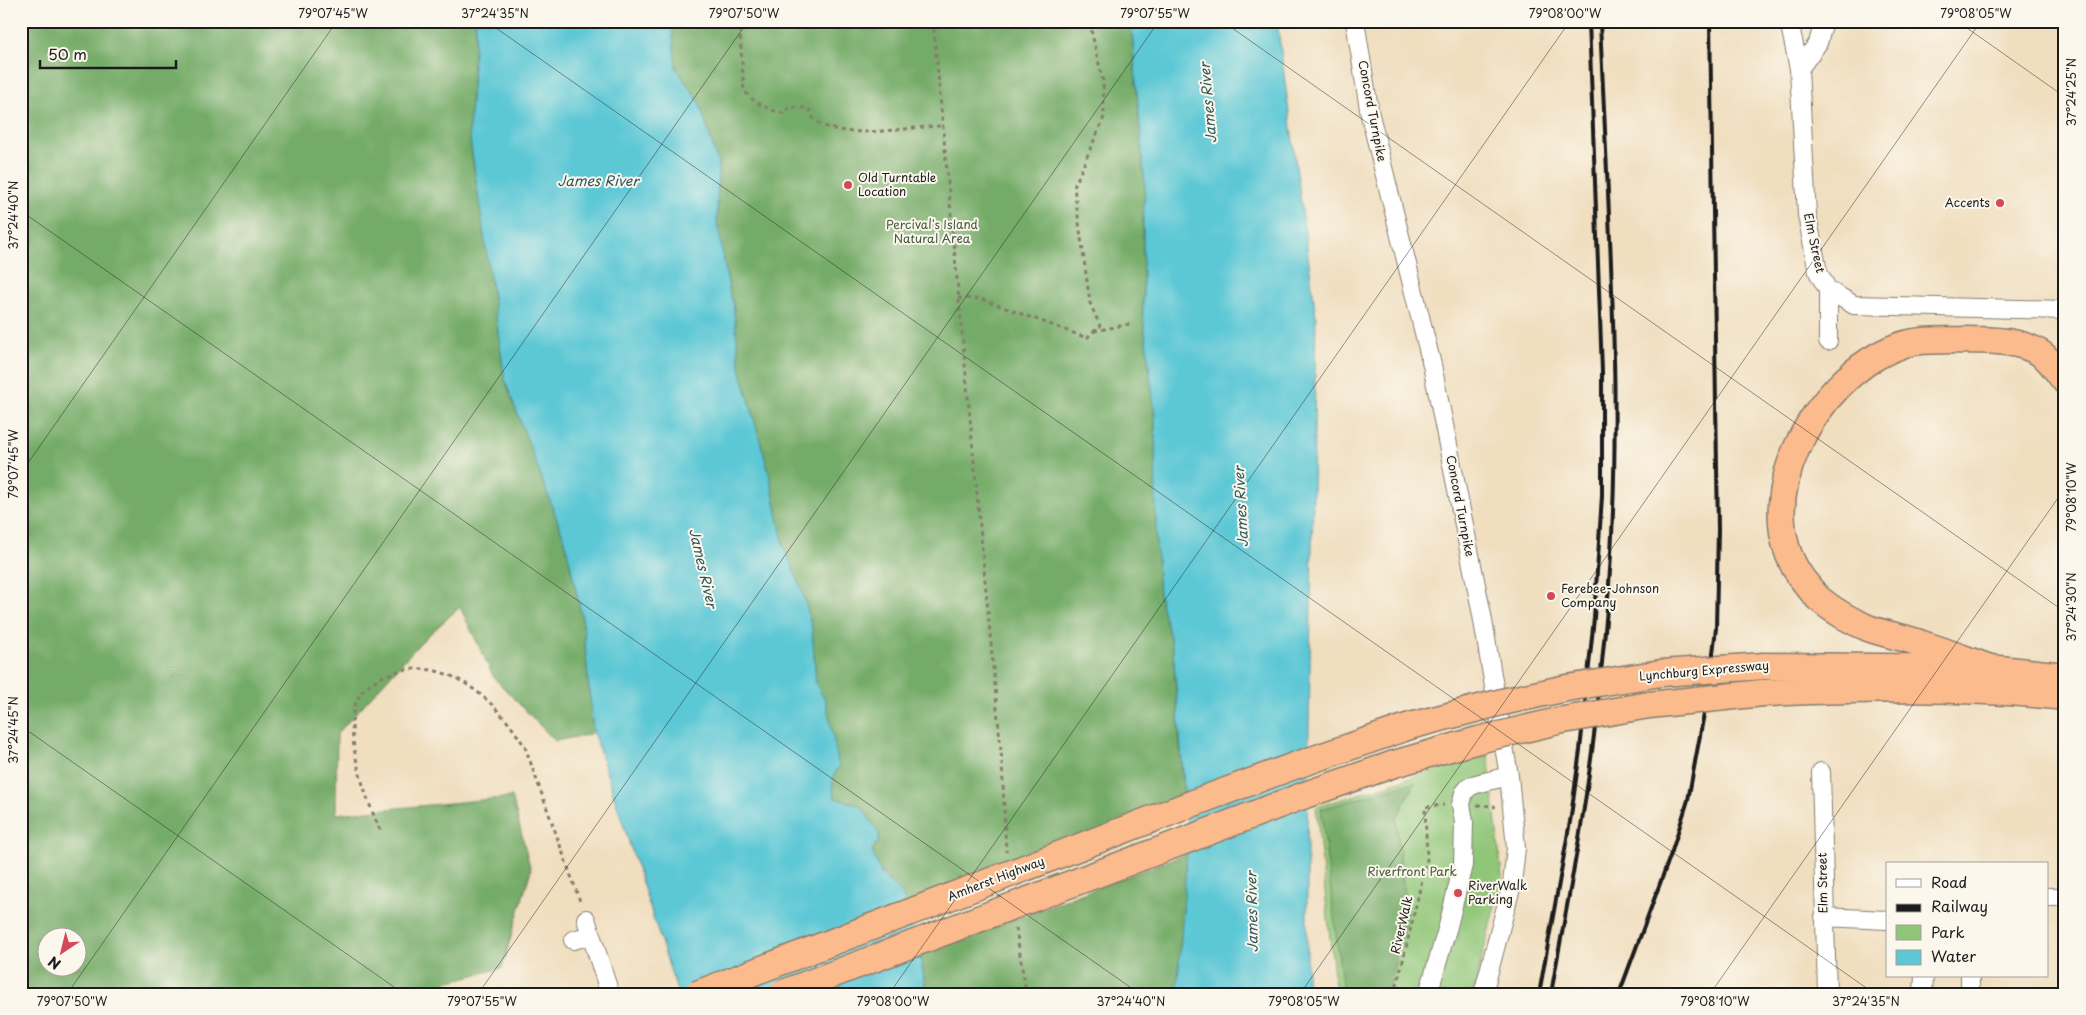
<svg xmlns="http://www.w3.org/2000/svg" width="2086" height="1015" viewBox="0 0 2086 1015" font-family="'Playpen Sans',sans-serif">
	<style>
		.green { fill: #90c678; stroke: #56714a }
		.forest { fill: #74ab68; stroke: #486442; fill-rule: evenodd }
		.water { fill: #5cc7d5; stroke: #3c7278 }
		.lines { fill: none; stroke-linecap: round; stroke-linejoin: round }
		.minor-casing { stroke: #867d6e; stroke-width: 20 }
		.highway-casing { stroke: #867d6e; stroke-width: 29 }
		.path { stroke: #867d6e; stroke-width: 3; stroke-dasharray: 4 4; stroke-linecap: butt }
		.minor { stroke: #fff; stroke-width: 18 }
		.highway { stroke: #fbbb8d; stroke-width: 26 }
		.rail { stroke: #1c1c1c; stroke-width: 4 }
		.highway-bridge-casing { stroke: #867d6e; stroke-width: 29; stroke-linecap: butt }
		.highway-bridge { stroke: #fbbb8d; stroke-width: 26 }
		.ticks { fill: none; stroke: #1c1c1c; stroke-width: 1; stroke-opacity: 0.45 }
		.poi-dot { fill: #d1495b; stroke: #fbf7ec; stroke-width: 2 }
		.labels { text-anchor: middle; stroke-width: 4; stroke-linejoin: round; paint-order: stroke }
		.street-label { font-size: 12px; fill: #1c1c1c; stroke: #fbf7ec }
		.poi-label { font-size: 12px; fill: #1c1c1c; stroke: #fbf7ec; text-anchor: start }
		.park-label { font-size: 12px; fill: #45583c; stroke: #fbf7ec }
		.water-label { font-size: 14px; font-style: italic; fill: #32585d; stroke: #fbf7ec }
		.neatline { fill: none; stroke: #1c1c1c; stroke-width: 2 }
		.ticks-label { font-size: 12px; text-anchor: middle; fill: #1c1c1c }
	</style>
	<rect width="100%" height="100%" fill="#fbf7ec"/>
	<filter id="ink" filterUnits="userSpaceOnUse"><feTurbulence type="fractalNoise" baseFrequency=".02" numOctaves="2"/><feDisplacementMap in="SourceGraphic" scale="10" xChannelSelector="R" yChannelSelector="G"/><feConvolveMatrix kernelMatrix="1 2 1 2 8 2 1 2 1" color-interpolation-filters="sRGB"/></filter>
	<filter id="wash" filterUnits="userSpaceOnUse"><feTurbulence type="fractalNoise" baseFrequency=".0096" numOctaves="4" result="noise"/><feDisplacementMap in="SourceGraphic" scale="20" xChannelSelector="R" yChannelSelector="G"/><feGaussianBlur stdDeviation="1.12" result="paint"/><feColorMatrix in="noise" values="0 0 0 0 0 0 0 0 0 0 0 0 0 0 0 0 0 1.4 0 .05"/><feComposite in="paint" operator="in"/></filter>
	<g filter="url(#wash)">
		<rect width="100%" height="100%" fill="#f0debf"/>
		<path class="green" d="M1488,754L1502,877L1473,994H1336L1316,807Z"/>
		<path class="forest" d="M21,21H476L469,132L505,380L565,541L583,623L593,731L588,735L555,741L494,678L460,607L421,642L337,734L336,814L512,797L531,870L502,968L399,994H21ZM48,938H78V968H48Z
			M673,21H1131L1145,187L1143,221V316L1155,414L1159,595L1173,649L1184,801L905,907C904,902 903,896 900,892C889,879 861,859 879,841V834L851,802L839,801L834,798L833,794L826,701L816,684L812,628L802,590L784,547L769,473L740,368L733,303L730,295L717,221L718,163L699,102L676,68L672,28Z
			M1415,782L1396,819L1406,913L1388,994H1343L1321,809Z
			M1188,853L1177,994H926L921,955Z"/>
		<path class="water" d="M476,21H673L672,28L676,68L699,102L718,163L717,221L730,295L733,303L740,368L769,473L784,547L802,590L812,628L816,684L826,701L839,767C832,776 831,786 835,798L861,806L879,834V841L873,847L872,852L882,875L902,894L919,946L926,994H678L593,731L583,623L565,541L505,380L469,132Z
			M1131,21H1277L1316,316L1307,841V994H1177L1188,838L1173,649L1159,595L1156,538L1155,414L1143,316V221L1145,187Z"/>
	</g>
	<g filter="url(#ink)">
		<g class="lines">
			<g class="minor-casing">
				<path id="minor" d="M1355,21L1370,115L1432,365L1482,615L1509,776L1516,848L1512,884L1483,994
					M1789,21L1799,69
					M1824,21L1818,43L1799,69L1807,215L1818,272L1828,290L1854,305L2065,310
					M1828,290V341
					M1821,772L1827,994
					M2047,897H2065
					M1824,917L1887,920
					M586,919L610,994
					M573,940L592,935
					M1970,976V994
					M1428,994L1448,926L1463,865L1464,822L1461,804L1464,793L1469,787L1476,784L1509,776
					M1923,994L1924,976"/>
			</g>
			<g class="highway-casing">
				<path id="highway" d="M1764,666L1990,668L2065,676
					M1990,668C1967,660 1945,651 1922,644C1905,637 1886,635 1868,628C1851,621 1834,611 1819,599C1815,595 1811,590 1807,585C1741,508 1815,376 1899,346C1920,338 1945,341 1966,340C1991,340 2022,340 2043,355C2052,362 2058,373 2065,381
					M1763,693C1864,689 1964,686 2065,697"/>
			</g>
			<path class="path" d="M739,21L744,90C752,102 768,110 783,113L790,107L808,108C811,112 812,118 816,121C844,142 909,126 943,126
				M933,21L1002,762L1006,852
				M958,298L981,299L1087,338L1100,326L1090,303L1074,187L1104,117L1103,81L1089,21
				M1094,331L1130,324
				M1477,805L1494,806L1495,808
				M380,830C366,799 343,734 356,702C362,688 374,680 387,675C445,651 497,701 525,747L581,904
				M1016,928L1026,994
				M1395,994L1427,859L1425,807L1444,805"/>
			<use href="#minor" class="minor"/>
			<use href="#highway" class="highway"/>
			<path class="rail" d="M1539,994L1571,816L1580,750L1594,618L1602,496V371L1589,21
				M1551,994C1561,936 1573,878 1582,820C1593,754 1600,687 1606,620C1625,421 1608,220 1600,21
				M1619,994L1672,851L1688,800L1709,687L1716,628L1718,530L1710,21"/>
			<g class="highway-bridge-casing">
				<path id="highway-bridge" d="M697,994L1199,801L1294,766L1410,726L1502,702L1567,688L1661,673L1764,666
					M781,994L1305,795L1394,764L1478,740L1558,721L1649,705L1763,693"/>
			</g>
			<use href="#highway-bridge" class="highway-bridge"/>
		</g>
	</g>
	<path class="ticks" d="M486,21L1875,994M1222,21L2065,612M1957,21L2065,97M21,211L1140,994M21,473L337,21M21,726L404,994M67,994L748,21M478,994L1159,21M889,994L1570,21M1300,994L1981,21M1710,994L2065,488"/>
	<g class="poi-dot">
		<circle cx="848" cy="185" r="5"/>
		<circle cx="2000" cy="203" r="5"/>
		<circle cx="1551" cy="596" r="5"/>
		<circle cx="1458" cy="893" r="5"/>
	</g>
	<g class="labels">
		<g class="street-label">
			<text transform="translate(1372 111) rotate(79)" y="4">Concord Turnpike</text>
			<text transform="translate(1814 243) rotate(78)" y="4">Elm Street</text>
			<text transform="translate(1460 506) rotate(79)" y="4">Concord Turnpike</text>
			<text transform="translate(1704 671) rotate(-5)" y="4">Lynchburg Expressway</text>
			<text transform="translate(996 879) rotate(-21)" y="4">Amherst Highway</text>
			<text transform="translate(1823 883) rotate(-91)" y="4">Elm Street</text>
			<text transform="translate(1402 925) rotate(-77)" y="4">RiverWalk</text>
		</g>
		<g class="poi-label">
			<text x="858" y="182">Old Turntable<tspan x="858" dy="14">Location</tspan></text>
			<text x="1990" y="207" text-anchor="end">Accents</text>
			<text x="1561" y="593">Ferebee-Johnson<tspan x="1561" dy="14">Company</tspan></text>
			<text x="1468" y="890">RiverWalk<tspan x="1468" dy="14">Parking</tspan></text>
		</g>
		<g class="park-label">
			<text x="932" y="229">Percival's Island<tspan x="932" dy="14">Natural Area</tspan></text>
			<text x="1412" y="876">Riverfront Park</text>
		</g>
		<g class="water-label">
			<text transform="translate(1208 103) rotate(-95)" y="5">James River</text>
			<text x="598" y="186">James River</text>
			<text transform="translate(1241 507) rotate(-93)" y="5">James River</text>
			<text transform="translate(703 568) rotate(77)" y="5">James River</text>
			<text transform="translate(1252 912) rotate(-91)" y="5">James River</text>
		</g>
	</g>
	<rect width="2086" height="1015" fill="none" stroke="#fbf7ec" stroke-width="55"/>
	<rect x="1886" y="862" width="162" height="115" fill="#fbf7ec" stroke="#a29f99"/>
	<rect x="1896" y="879" width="25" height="8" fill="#ffffff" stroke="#a29f99"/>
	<text x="1931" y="888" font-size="15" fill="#1c1c1c">Road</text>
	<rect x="1896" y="904" width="25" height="8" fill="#1c1c1c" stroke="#a29f99"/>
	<text x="1931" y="912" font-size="15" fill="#1c1c1c">Railway</text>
	<rect x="1896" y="925" width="25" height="15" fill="#90c678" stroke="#a29f99"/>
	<text x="1931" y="938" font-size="15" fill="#1c1c1c">Park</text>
	<rect x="1896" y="950" width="25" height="15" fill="#5cc7d5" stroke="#a29f99"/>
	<text x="1931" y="962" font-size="15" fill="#1c1c1c">Water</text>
	<g transform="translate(62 952) rotate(215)"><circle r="24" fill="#fbf7ec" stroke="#a29f99"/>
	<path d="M0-4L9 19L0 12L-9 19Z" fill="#d1495b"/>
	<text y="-8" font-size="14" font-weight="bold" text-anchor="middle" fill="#1c1c1c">N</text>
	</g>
	<path d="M40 60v8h136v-8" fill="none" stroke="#1c1c1c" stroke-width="2.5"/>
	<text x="48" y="60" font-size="15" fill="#1c1c1c" stroke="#fbf7ec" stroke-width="4" paint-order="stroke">50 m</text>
	<rect x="28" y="28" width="2030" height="960" class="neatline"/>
	<g class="ticks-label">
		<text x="333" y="18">79°07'45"W</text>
		<text x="495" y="18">37°24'35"N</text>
		<text x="744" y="18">79°07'50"W</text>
		<text x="1155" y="18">79°07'55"W</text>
		<text x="1565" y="18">79°08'00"W</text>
		<text x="1976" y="18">79°08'05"W</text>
		<text transform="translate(2072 92) rotate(-90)" y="4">37°24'25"N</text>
		<text transform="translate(14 215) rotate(-90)" y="4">37°24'40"N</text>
		<text transform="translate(14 464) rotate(-90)" y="4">79°07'45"W</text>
		<text transform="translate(2072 497) rotate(-90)" y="4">79°08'10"W</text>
		<text transform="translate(2072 607) rotate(-90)" y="4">37°24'30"N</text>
		<text transform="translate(14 730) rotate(-90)" y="4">37°24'45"N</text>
		<text x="72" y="1006">79°07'50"W</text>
		<text x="482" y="1006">79°07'55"W</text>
		<text x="893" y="1006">79°08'00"W</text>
		<text x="1131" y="1006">37°24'40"N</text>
		<text x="1304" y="1006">79°08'05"W</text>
		<text x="1715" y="1006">79°08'10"W</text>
		<text x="1866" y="1006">37°24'35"N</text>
	</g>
</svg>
